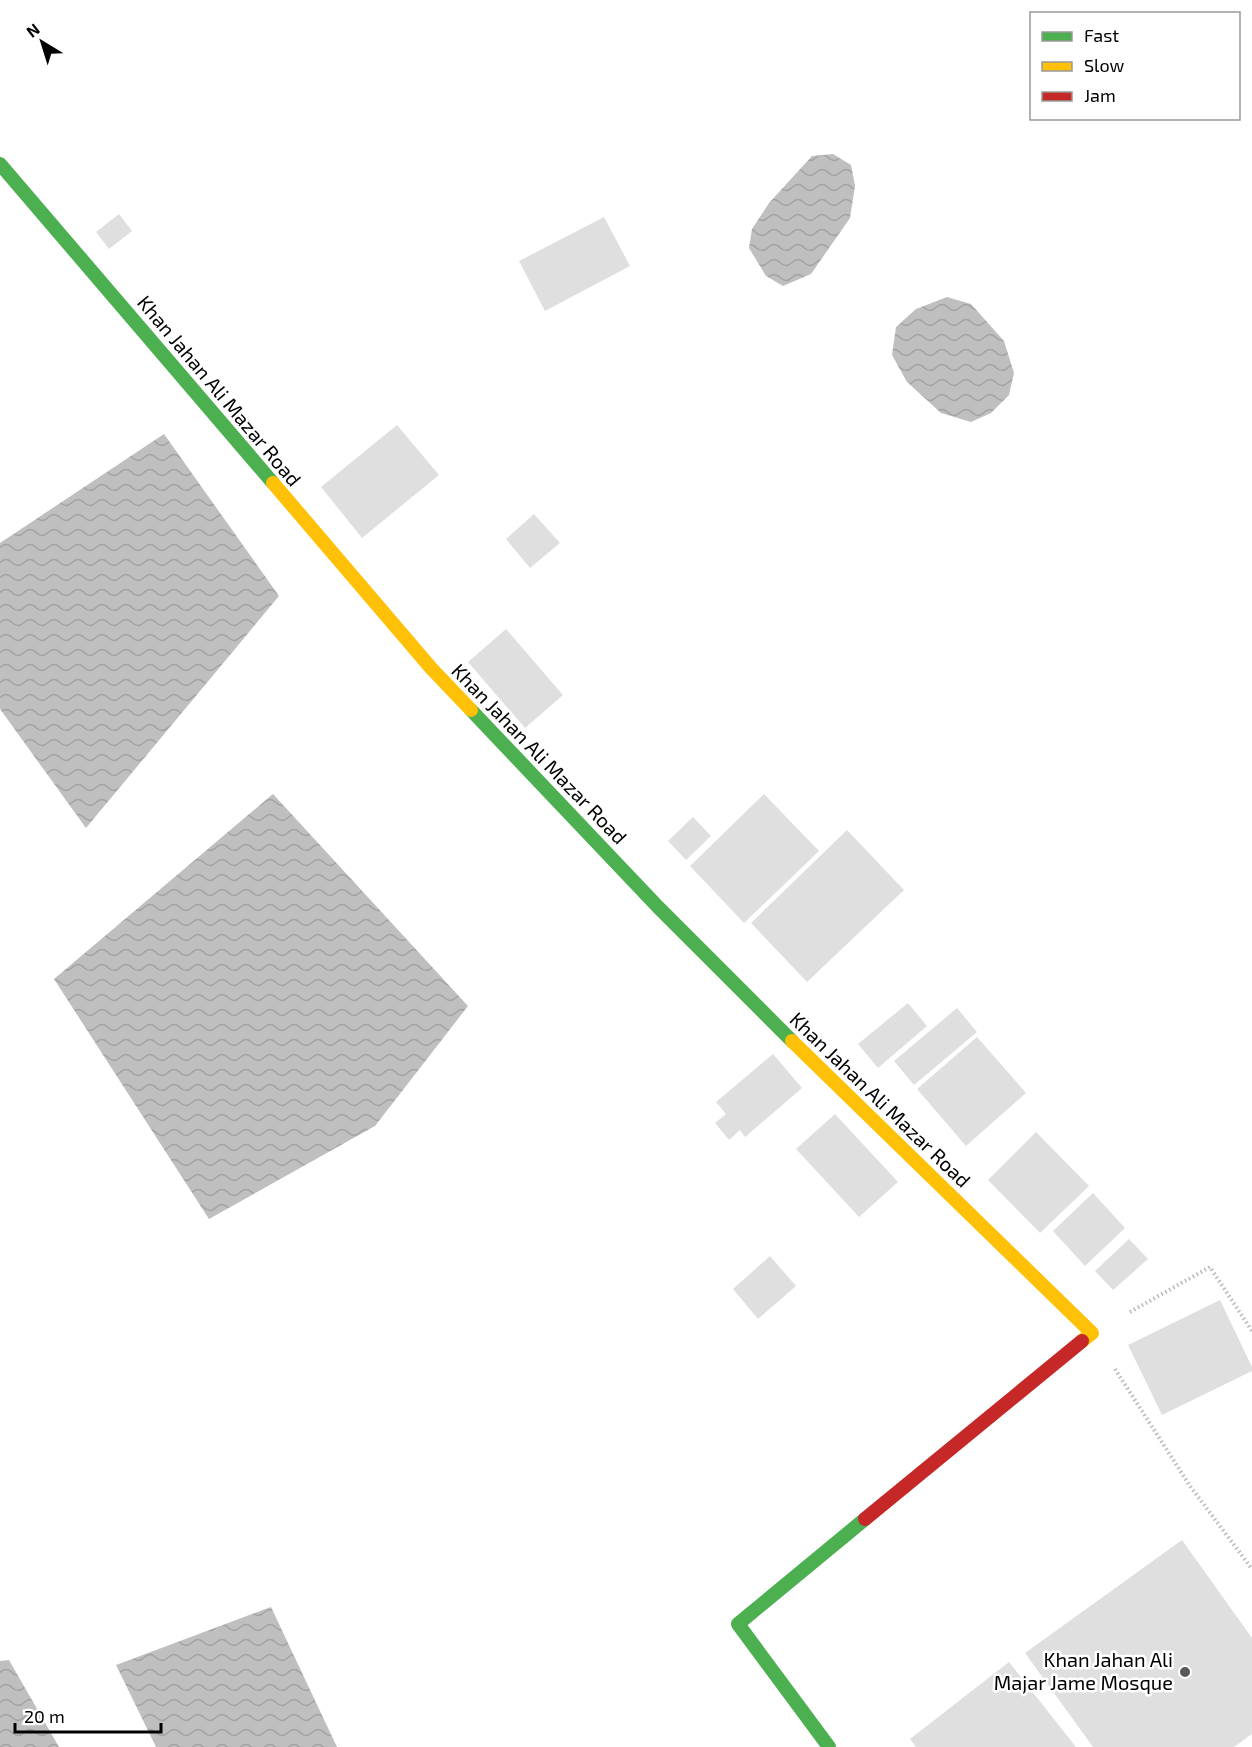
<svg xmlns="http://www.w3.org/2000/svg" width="1252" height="1747" viewBox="0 0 1252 1747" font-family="'Exo 2',sans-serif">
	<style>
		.water { fill: url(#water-waves) }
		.building { fill: #dfdfdf }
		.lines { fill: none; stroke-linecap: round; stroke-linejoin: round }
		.path { stroke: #b9b9b9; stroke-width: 4; stroke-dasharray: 1.5 3; stroke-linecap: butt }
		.fast { stroke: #4caf50; stroke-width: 14 }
		.slow { stroke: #ffc107; stroke-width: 14 }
		.jam { stroke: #c62828; stroke-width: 14 }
		.poi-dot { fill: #595959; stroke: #fff; stroke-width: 2 }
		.labels { text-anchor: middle; stroke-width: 5; stroke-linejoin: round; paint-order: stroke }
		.street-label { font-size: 20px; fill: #000; stroke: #fff }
		.poi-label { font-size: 20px; fill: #000; stroke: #fff; text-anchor: end }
	</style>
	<defs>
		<pattern id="water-waves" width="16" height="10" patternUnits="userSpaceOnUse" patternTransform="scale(1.5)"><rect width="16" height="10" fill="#bfbfbf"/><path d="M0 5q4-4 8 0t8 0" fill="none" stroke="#a2a2a2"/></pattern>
	</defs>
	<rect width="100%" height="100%" fill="#fff"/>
	<path class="water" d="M833,154L851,165L855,186L850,218L811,274L783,286L766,276L749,248L752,229L769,203L812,156Z
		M947,297L971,304L1004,341L1014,373L1009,395L991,413L971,422L941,413L907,382L892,355L896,327L916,309Z
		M164,434L279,596L86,828L0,709V543Z
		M273,794L468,1006L375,1126L209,1219L54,979Z
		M271,1607L337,1747H156L116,1665Z
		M9,1660L59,1747H0V1661Z"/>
	<path class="building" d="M119,214L132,231L109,249L96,232Z
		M604,217L630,266L545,311L519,261Z
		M397,425L439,475L362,538L321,487Z
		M534,514L560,543L530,568L506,539Z
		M506,629L563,695L525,728L468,662Z
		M764,794L819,851L744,923L690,866Z
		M693,817L711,836L686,860L668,841Z
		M847,830L904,890L807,982L751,923Z
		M908,1003L927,1026L878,1068L858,1044Z
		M957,1008L977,1032L914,1085L894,1061Z
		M977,1037L1026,1093L966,1146L917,1089Z
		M773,1054L802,1088L745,1137L740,1130L729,1140L715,1123L726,1114L716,1102Z
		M835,1114L898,1182L859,1217L796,1149Z
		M1036,1132L1089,1186L1040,1233L988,1180Z
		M1093,1193L1125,1228L1085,1266L1053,1231Z
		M1129,1239L1148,1259L1113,1290L1095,1271Z
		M770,1256L796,1286L758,1319L733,1289Z
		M1220,1300L1252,1367V1371L1162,1415L1128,1345Z
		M1182,1540L1252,1638V1734L1234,1747H1093L1025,1653Z
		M1009,1662L1076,1747H916L910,1739Z"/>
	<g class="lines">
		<path class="path" d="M1130,1312L1210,1267L1252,1331
			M1115,1369L1190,1486L1252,1569"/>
		<path class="fast" d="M0,164L273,483
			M471,710L658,907L792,1041
			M829,1747L738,1624L865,1519"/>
		<path class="slow" d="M273,483L431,668L471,710
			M792,1041L1092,1333L1082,1341"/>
		<path class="jam" d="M865,1519L1082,1341"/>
	</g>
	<circle class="poi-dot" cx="1185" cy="1672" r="6"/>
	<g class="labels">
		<g class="street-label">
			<text transform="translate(219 391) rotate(50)" y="7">Khan Jahan Ali Mazar Road</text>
			<text transform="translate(539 754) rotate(46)" y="7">Khan Jahan Ali Mazar Road</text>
			<text transform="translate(880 1100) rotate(44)" y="7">Khan Jahan Ali Mazar Road</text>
		</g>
		<g class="poi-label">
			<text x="1173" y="1667">Khan Jahan Ali<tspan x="1173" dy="23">Majar Jame Mosque</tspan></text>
		</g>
	</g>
	<rect x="1030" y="12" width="210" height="108" fill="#ffffff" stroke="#999999" stroke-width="1.5"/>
	<rect x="1042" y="32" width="30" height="9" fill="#4caf50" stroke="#999999" stroke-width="1.5"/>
	<text x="1084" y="42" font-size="18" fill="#000000">Fast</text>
	<rect x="1042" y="62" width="30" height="9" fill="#ffc107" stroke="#999999" stroke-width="1.5"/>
	<text x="1084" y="72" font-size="18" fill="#000000">Slow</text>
	<rect x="1042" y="92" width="30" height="9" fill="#c62828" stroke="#999999" stroke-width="1.5"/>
	<text x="1084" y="102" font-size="18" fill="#000000">Jam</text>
	<g transform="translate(42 42) rotate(322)" stroke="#ffffff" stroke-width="4.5" paint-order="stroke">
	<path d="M0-4.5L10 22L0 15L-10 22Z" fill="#000000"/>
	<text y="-9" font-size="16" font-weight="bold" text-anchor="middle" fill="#000000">N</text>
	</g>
	<path d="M15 1723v9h146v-9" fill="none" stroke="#000000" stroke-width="3"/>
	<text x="24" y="1723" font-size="18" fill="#000000" stroke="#ffffff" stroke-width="4.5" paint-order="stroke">20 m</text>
</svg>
